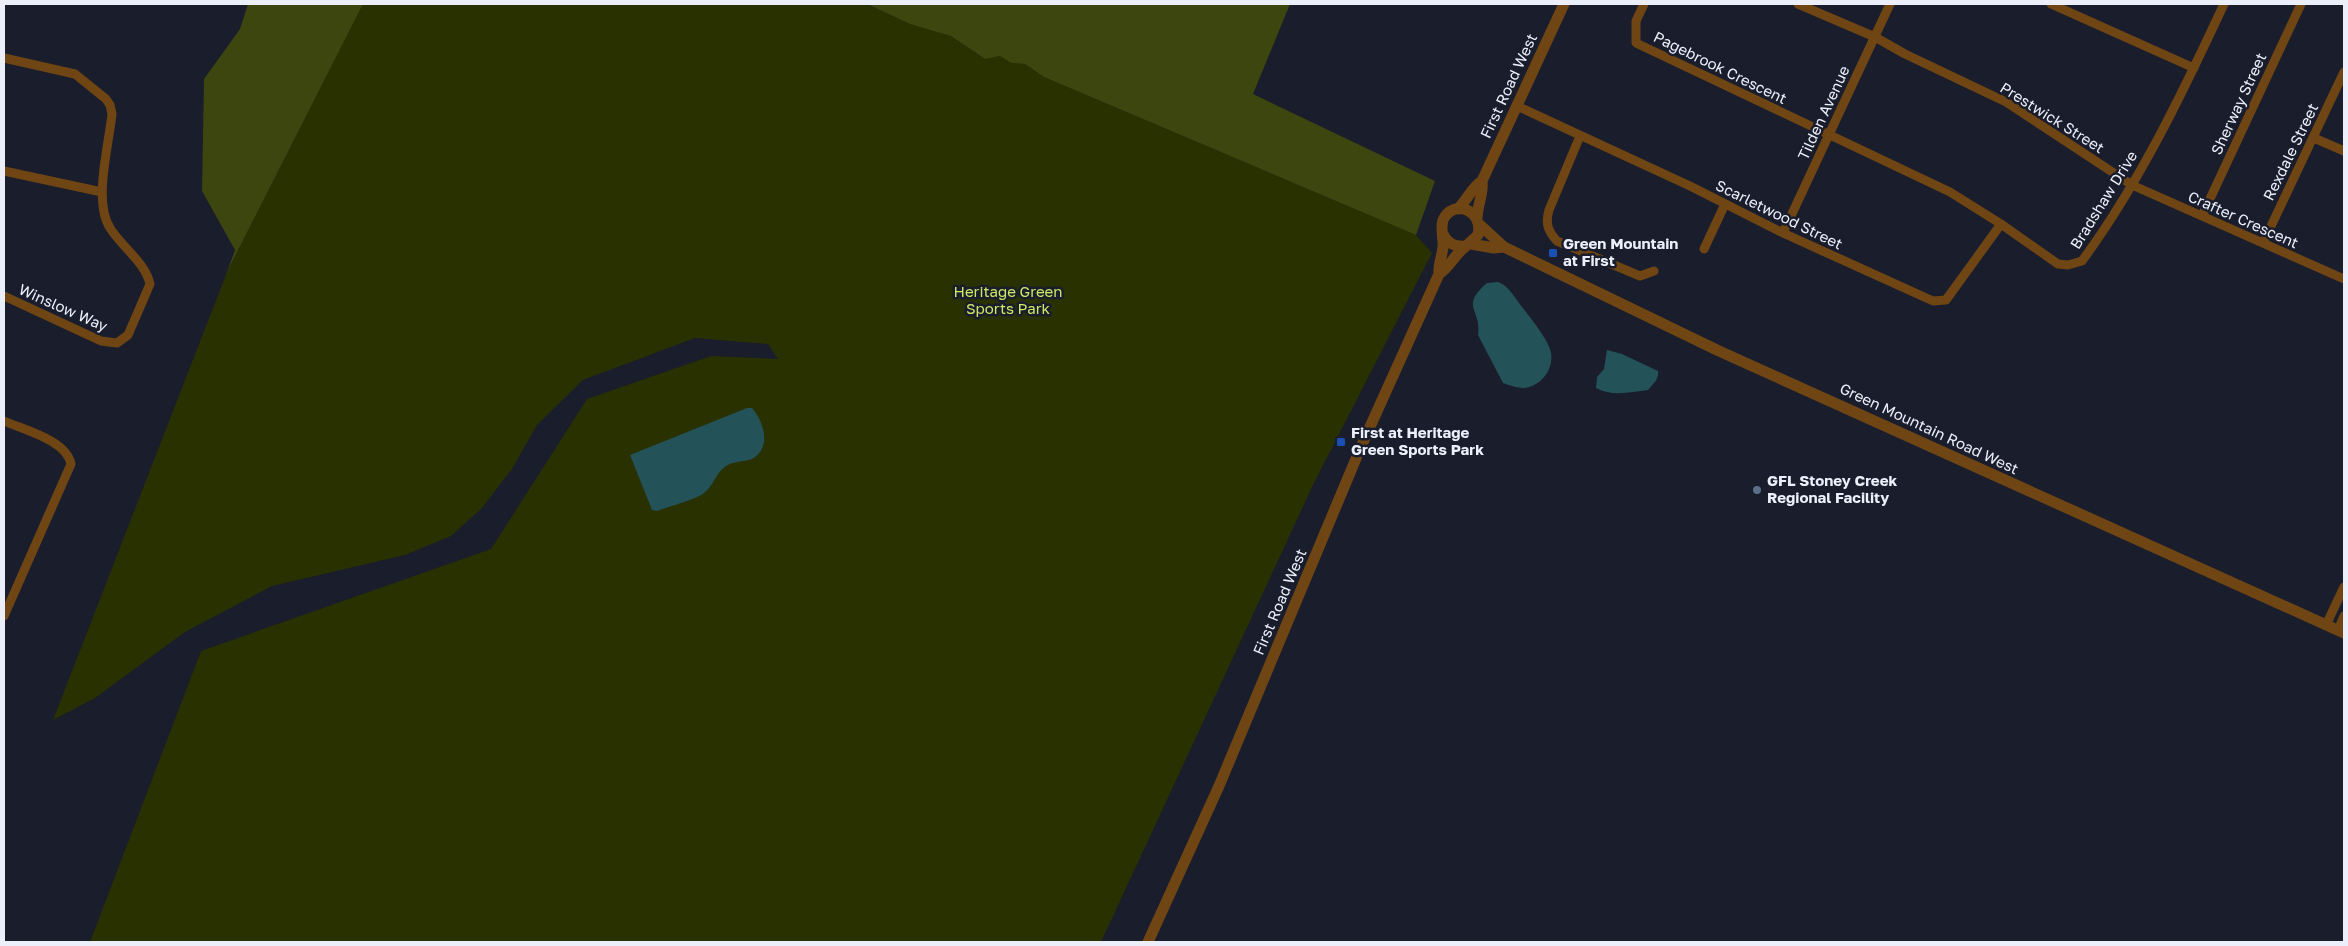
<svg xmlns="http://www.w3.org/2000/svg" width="2348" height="946" viewBox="0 0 2348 946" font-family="'Golos Text',sans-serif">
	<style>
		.green { fill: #293100 }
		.forest { fill: #3d460e }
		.water { fill: #245259 }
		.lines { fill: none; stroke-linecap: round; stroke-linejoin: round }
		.minor { stroke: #6f4514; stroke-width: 9 }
		.tertiary { stroke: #6f4514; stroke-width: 11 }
		.transit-dot { fill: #1a4fb4; stroke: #191d2c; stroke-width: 2 }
		.service-dot { fill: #5c6f8a; stroke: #191d2c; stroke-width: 2 }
		.labels { text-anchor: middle; stroke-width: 5; stroke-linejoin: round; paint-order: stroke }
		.street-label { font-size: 15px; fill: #eceffa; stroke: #191d2c }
		.poi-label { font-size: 15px; font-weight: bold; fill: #eceffa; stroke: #191d2c; text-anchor: start }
		.park-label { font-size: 15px; fill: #cfe764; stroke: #191d2c }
	</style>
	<rect width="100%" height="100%" fill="#191d2c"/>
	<path class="green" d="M363,4H866L906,22L951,36L985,59L1000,56L1011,63L1025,64L1044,77L1416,235L1432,253L1314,483L1101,942H90L201,651L491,549L587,399L711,356L778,359L768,344L695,338L583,380L537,425L512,469L482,508L451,536L405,555L272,586L185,632L95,698L53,720L227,272Z"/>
	<path class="forest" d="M248,4H363L227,272L235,250L202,191L204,79L240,29Z
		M867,4H1290L1253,94L1435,181L1416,235L1044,77L1025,64L1011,63L1000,56L985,59L951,36L910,24Z"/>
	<path class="water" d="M1498,282C1509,286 1515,298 1522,307C1530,317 1550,342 1551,353C1554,370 1540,387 1523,388C1517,388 1509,385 1503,383L1478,335C1482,309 1459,307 1487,283Z
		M1607,350L1622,354L1658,371C1659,379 1654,383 1648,390C1631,392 1612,397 1596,388L1597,377L1604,369Z
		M747,408H752C764,422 772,448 752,459C744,462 733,461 726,466C716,472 713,487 704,493C697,499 668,507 657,511L652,510L630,455Z"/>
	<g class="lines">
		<path class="minor" d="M1644,4L1636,21V43L1950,192L2001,224L2058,264L2068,265L2082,261C2140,182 2183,92 2224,4
			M1798,4L1875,37L1905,54L2006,102L2132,185L2344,279
			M2051,4L2194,68
			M4,58L75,74L106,99L110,105L112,114C109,144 93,202 110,228C121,246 145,262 150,284L128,335L117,343L101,341L4,296
			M1517,106L1690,186L1783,233L1933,301L1946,300L2001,224
			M1580,136L1549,210C1545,224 1548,231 1557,241L1640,276L1654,271
			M2314,138L2344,151
			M4,171L102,192
			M2202,216L2301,4
			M1783,233L1890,4
			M2263,243L2344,72
			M1704,249L1725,204
			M4,421C24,430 66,440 71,464L4,616
			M2326,625L2344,587
			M2338,630L2344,616"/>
		<path class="tertiary" d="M1458,209C1467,200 1472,187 1482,181L1564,4
			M1477,219C1477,206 1484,193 1482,181
			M1479,224L1504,247L1719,351L2344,633
			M1471,244L1494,248L1504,247
			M1439,274C1449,268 1455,254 1466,246
			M1148,942L1219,786L1360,449L1439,274C1438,264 1442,257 1443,247C1444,238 1440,229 1443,220C1453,198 1484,210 1478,235L1466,246C1455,247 1448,244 1443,234"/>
	</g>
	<g class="transit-dot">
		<rect x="1548" y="248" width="10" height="10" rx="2.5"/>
		<rect x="1336" y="437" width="10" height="10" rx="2.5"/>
	</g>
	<circle class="service-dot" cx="1757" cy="490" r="5"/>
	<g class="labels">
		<g class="street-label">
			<text transform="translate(1720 68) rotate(26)" y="5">Pagebrook Crescent</text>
			<text transform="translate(1509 86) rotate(-65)" y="5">First Road West</text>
			<text transform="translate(2239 104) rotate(-65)" y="5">Sherway Street</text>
			<text transform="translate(1824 113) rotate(-65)" y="5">Tilden Avenue</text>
			<text transform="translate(2052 118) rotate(32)" y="5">Prestwick Street</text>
			<text transform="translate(2291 152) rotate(-64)" y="5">Rexdale Street</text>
			<text transform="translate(2104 200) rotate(-58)" y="5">Bradshaw Drive</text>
			<text transform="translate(1779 215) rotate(26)" y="5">Scarletwood Street</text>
			<text transform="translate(2243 220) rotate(24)" y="5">Crafter Crescent</text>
			<text transform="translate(63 308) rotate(24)" y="5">Winslow Way</text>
			<text transform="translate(1929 429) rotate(25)" y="5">Green Mountain Road West</text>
			<text transform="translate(1280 602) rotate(-67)" y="5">First Road West</text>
		</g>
		<g class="poi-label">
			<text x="1563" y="249">Green Mountain<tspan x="1563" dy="17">at First</tspan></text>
			<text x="1351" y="438">First at Heritage<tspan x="1351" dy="17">Green Sports Park</tspan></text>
			<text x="1767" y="486">GFL Stoney Creek<tspan x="1767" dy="17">Regional Facility</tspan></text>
		</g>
		<g class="park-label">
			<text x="1008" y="297">Heritage Green<tspan x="1008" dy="17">Sports Park</tspan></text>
		</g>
	</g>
	<rect width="2348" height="946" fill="none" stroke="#eceffa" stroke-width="10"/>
</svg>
